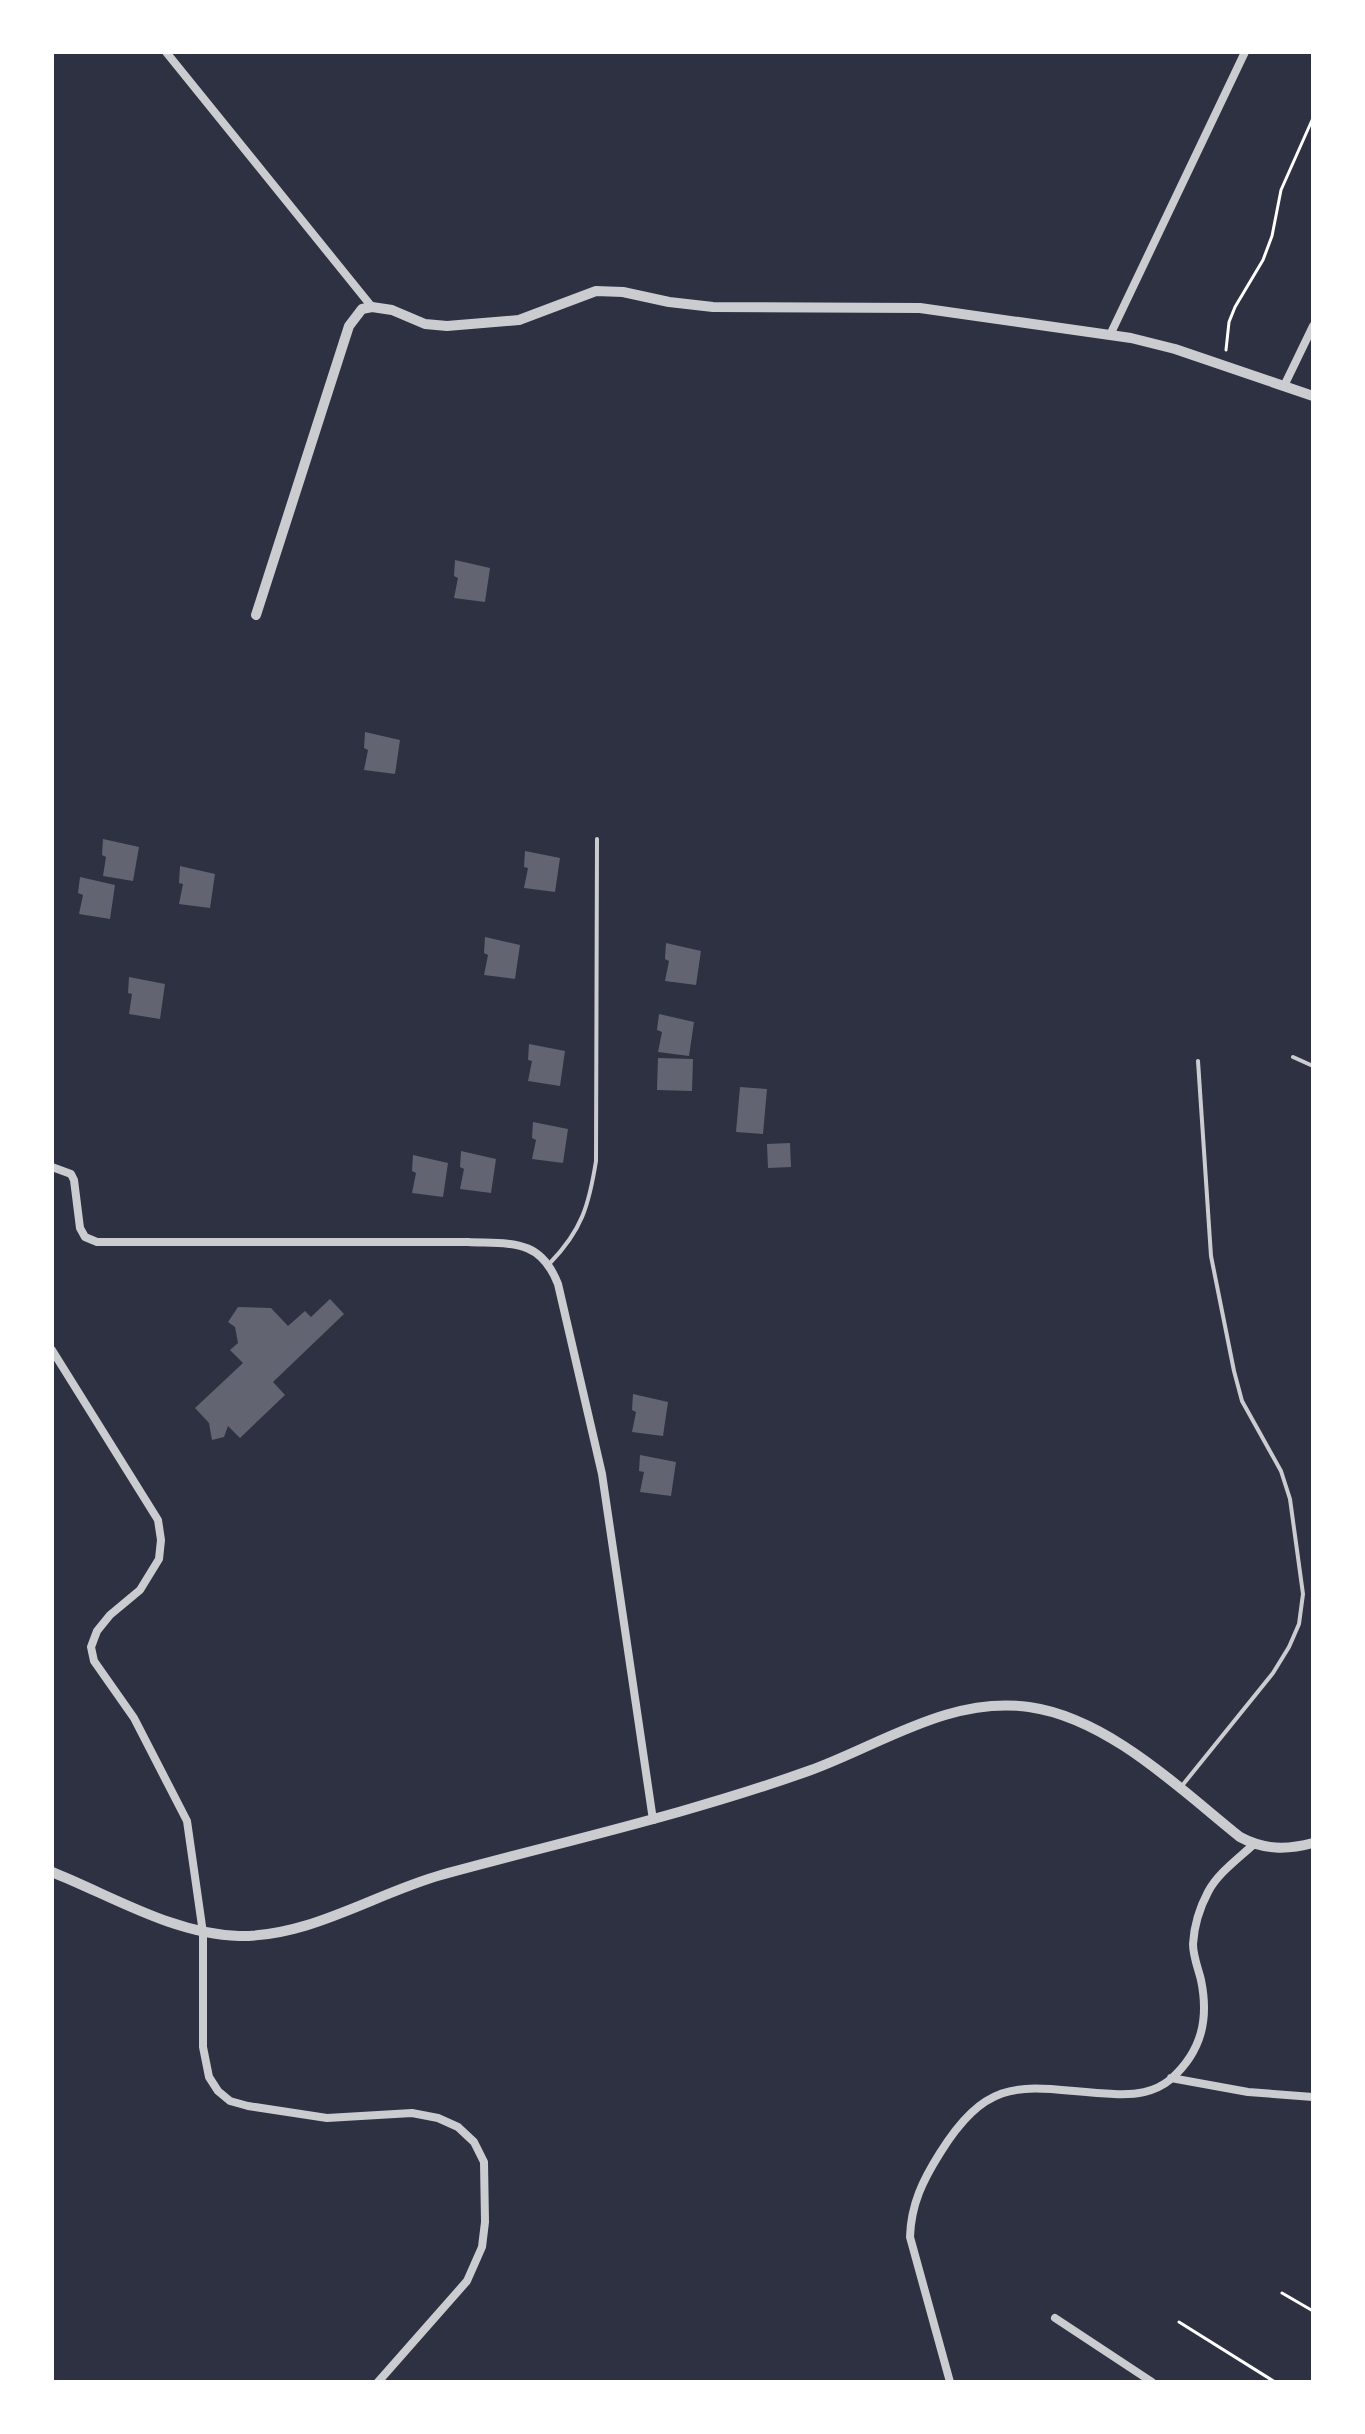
<svg xmlns="http://www.w3.org/2000/svg" width="1365" height="2434" viewBox="0 0 1365 2434" font-family="'Space Grotesk',sans-serif">
	<style>
		.building { fill: #626471 }
		.lines { fill: none; stroke-linecap: round; stroke-linejoin: round }
		.path { stroke: #fff; stroke-width: 3 }
		.service { stroke: #caccd0; stroke-width: 4 }
		.minor { stroke: #caccd0; stroke-width: 8 }
		.tertiary { stroke: #caccd0; stroke-width: 10 }
	</style>
	<rect width="100%" height="100%" fill="#2d3142"/>
	<path class="building" d="M455,560L490,568L485,602L454,598L458,578L454,576Z
		M365,732L400,740L395,774L364,770L368,750L364,748Z
		M103,839L139,847L133,881L103,876L106,857L102,855Z
		M525,851L560,858L555,892L524,888L528,868L524,867Z
		M180,866L215,874L210,908L179,904L183,884L179,883Z
		M80,877L115,885L110,919L79,914L83,895L78,893Z
		M485,937L520,945L515,979L484,975L488,955L484,953Z
		M666,943L701,951L696,985L665,981L669,961L665,959Z
		M129,977L165,984L160,1019L129,1014L132,994L128,993Z
		M659,1014L694,1022L689,1056L658,1052L662,1032L657,1030Z
		M529,1044L565,1051L560,1086L528,1081L532,1061L528,1060Z
		M658,1058L693,1059L692,1091L657,1090Z
		M740,1087L767,1089L763,1134L736,1132Z
		M533,1122L568,1129L563,1163L532,1159L536,1140L532,1138Z
		M790,1143L791,1167L768,1168L767,1144Z
		M461,1151L496,1159L491,1193L460,1189L464,1169L460,1167Z
		M413,1155L448,1163L443,1197L412,1193L416,1173L412,1171Z
		M330,1299L344,1314L273,1382L285,1395L240,1438L228,1426L224,1437L212,1440L209,1423L195,1408L243,1363L230,1350L238,1343L235,1327L228,1322L238,1307L271,1308L288,1326L305,1311L311,1317Z
		M633,1394L668,1402L663,1436L632,1432L636,1412L632,1410Z
		M640,1455L676,1462L671,1496L640,1492L644,1472L639,1471Z"/>
	<g class="lines">
		<path class="path" d="M1226,350L1229,322L1235,307L1263,260L1272,236L1281,190L1313,118
			M1282,2293L1313,2311
			M1179,2322L1275,2382"/>
		<path class="service" d="M1293,1057L1313,1066
			M550,1263C582,1230 589,1205 596,1161L597,839
			M1181,1787L1273,1673L1289,1647L1299,1624L1303,1594L1290,1499L1281,1471L1242,1401L1234,1371L1211,1256L1198,1061"/>
		<path class="minor" d="M166,52L372,307
			M1110,335L1245,52
			M1284,386L1313,326
			M52,1167L71,1174L74,1180L80,1228L85,1237L97,1242H468C511,1244 540,1238 558,1284L602,1474L653,1820
			M52,1350L158,1520L161,1540L159,1559L140,1590L110,1615L97,1631L91,1647L94,1661L134,1718L187,1821L203,1933V2047L209,2077L218,2091L230,2101L248,2106L327,2118L412,2113L438,2118L458,2127L474,2142L484,2162L485,2222L482,2247L467,2281L378,2382
			M1171,2078L1248,2092L1313,2097
			M1055,2318L1152,2382
			M950,2382L910,2237C911,2204 923,2180 940,2153C993,2068 1029,2090 1114,2094C1135,2095 1154,2093 1171,2079C1202,2051 1209,2019 1201,1980C1198,1968 1193,1956 1193,1944C1194,1927 1200,1907 1208,1892C1218,1873 1238,1859 1254,1844"/>
		<path class="tertiary" d="M256,615L349,326L362,309L372,307L392,310L425,324L447,326L519,320L596,291L623,292L669,302L713,307L920,308L1131,338L1175,349L1313,396
			M52,1872C112,1896 173,1934 239,1936C310,1937 374,1894 441,1875C565,1841 689,1814 811,1770C882,1744 950,1696 1029,1707C1108,1718 1180,1789 1240,1837C1264,1850 1287,1850 1313,1843"/>
	</g>
	<rect width="1365" height="2434" fill="none" stroke="#ffffff" stroke-width="108"/>
</svg>
